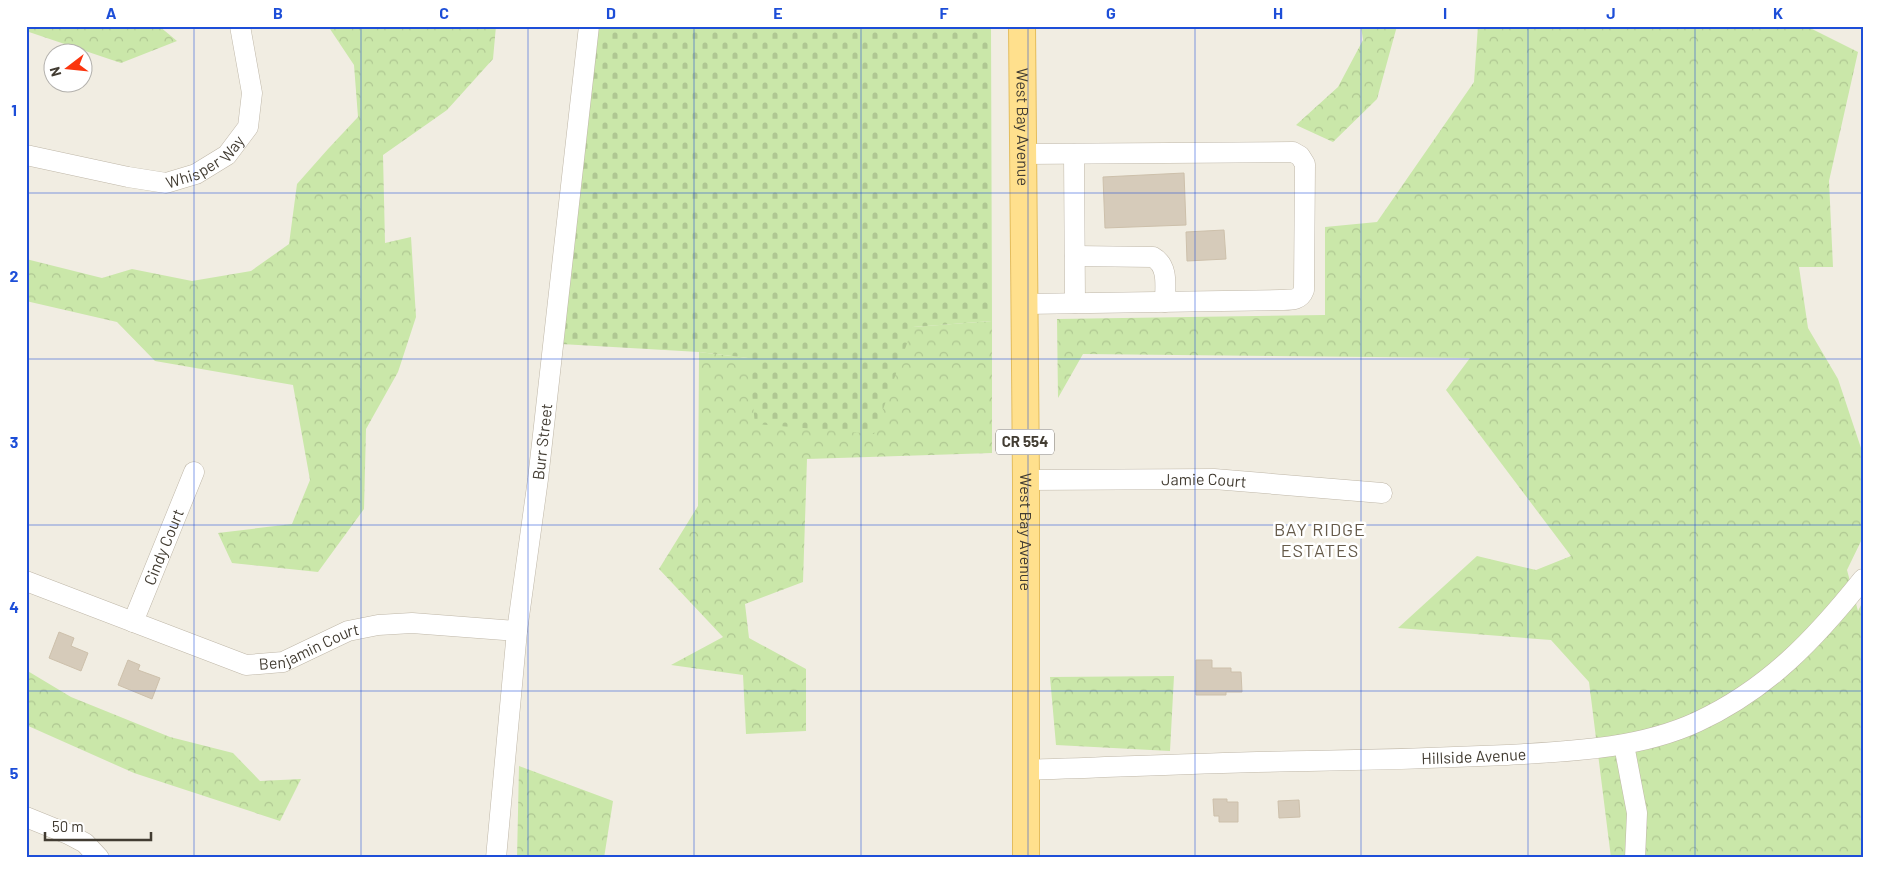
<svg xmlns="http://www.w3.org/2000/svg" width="1889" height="884" viewBox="0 0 1889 884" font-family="Barlow,sans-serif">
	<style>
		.forest { fill: url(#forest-crowns) }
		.cemetery { fill: url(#cemetery-stones) }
		.building { fill: #d6cbba; stroke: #cdc0ab }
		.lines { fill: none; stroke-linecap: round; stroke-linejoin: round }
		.minor-casing { stroke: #bfb7a8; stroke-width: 21 }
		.major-casing { stroke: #e4bd5d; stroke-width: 28 }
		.minor { stroke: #fff; stroke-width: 20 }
		.major { stroke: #ffe08d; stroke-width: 26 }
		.grid { fill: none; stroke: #1d4ed8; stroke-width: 1; stroke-opacity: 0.55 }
		.labels { text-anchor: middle; stroke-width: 5; stroke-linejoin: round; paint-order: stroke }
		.shield { fill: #fff; stroke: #7b7670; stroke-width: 1 }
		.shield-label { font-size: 15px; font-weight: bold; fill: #423c32 }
		.street-label { font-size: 16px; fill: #423c32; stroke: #fff }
		.neighbourhood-label { font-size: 18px; letter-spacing: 1px; fill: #655a4a; stroke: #fff }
		.neatline { fill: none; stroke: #1d4ed8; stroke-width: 2 }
		.grid-label { font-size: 16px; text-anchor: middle; font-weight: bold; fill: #1d4ed8 }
	</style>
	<defs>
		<pattern id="forest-crowns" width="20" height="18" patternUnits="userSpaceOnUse" patternTransform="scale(1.25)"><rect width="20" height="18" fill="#cae7a9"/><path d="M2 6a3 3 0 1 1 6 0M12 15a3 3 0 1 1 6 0" fill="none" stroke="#afc792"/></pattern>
		<pattern id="cemetery-stones" width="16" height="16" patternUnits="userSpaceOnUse" patternTransform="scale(1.25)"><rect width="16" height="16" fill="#cae7a9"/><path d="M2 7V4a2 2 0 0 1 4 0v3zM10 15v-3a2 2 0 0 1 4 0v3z" fill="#afc792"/></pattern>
	</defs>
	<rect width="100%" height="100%" fill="#f1ede2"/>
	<path class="forest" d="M26,26H159L177,41L121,63L26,31Z
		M328,26H496L493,59L447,110L383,155L385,243L411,237L416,317L398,372L366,429L364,509L318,572L232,563L218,533L292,524L310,480L293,385L155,361L117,322L26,301V259L102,278L132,269L192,281L251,271L289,244L297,184L328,149L358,117L354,65Z
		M1361,26H1397L1377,99L1333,142L1296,125L1338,87L1363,40Z
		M1478,26H1806L1858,52L1829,181L1833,267H1799L1808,328L1838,379L1863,454V537L1847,570L1858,611L1863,601V858H1611L1589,682L1551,640L1398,628L1477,556L1536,570L1571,556L1446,390L1470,358L1083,354L1058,398L1057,319L1325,315V227L1377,222L1474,82Z
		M992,321V453L807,459L803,582L745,604L749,638L806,669V731L746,734L743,675L671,665L723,637L659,569L698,506L699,352L748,358L913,327Z
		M26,670L71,697L170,737L233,753L260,781L301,779L280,821L134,773L26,725Z
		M1174,676L1170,751L1056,745L1050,677Z
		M519,766L613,801L604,858H517Z"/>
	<path class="cemetery" d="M595,26H991L992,321L913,327L874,434L755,424L748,358L699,352L561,344Z"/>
	<path class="building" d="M1184,173L1186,225L1105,228L1103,177Z
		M1224,230L1226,259L1187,261L1186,232Z
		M59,632L74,638L71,646L88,653L81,671L49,658Z
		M128,660L140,665L138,670L160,678L152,699L118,685Z
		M1196,660H1212V668H1231V672H1241L1242,692H1226V695H1196Z
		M1213,799H1227V802H1238V822H1219V816H1214Z
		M1299,800L1300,817L1279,818L1278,801Z"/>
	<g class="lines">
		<g class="minor-casing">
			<g id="minor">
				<path d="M1024,154L1293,152L1300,156L1305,164L1304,290C1300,301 1291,300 1280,300L1025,304"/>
				<path d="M1074,154L1075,303"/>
				<path id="s1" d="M26,155L128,177L166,183L196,174L227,155L248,127L252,93L240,26"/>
				<path d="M1075,256L1153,257C1169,266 1165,286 1165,302"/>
				<path id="s2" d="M1026,480L1214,479L1382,493"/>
				<path id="s3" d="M26,581L246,665L283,662L348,631L378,625L412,623L517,631"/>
				<path id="s4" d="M133,622L194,472"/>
				<path d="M1624,745L1637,813L1635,858"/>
				<path id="s5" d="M1025,770C1120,767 1214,762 1309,761C1375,760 1441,758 1507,755C1572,751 1638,749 1697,722C1768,689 1815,639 1863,579"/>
				<path d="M26,817L68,834L85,843L99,858"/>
				<path id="s6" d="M496,858L517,631L538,479L589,26"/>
			</g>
		</g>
		<g class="major-casing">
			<g id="major">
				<path id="s7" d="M1022,26L1026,480V858"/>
			</g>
		</g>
		<use href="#minor" class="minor"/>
		<use href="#major" class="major"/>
	</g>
	<path class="grid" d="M194,26V858M361,26V858M528,26V858M694,26V858M861,26V858M1028,26V858M1195,26V858M1361,26V858M1528,26V858M1695,26V858M26,193H1863M26,359H1863M26,525H1863M26,691H1863"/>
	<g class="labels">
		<rect class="shield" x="996" y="429.5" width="58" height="25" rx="4"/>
		<g class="shield-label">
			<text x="1025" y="447">CR 554</text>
		</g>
		<g class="street-label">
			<text dy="6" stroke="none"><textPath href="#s7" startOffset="101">West Bay Avenue</textPath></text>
			<text dy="6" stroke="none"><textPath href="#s1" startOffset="188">Whisper Way</textPath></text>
			<text dy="6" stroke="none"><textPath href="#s6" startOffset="419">Burr Street</textPath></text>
			<text dy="6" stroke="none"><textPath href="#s2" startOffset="178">Jamie Court</textPath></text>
			<text dy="6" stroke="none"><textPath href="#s7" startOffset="506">West Bay Avenue</textPath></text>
			<text dy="6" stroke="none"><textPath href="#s4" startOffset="81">Cindy Court</textPath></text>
			<text dy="6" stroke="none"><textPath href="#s3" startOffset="302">Benjamin Court</textPath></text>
			<text dy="6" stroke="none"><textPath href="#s5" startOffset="449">Hillside Avenue</textPath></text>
		</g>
		<g class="neighbourhood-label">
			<text x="1320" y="536">BAY RIDGE<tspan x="1320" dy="21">ESTATES</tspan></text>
		</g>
	</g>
	<rect width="1889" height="884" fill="none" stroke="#ffffff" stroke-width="55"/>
	<g transform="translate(68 68) rotate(254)"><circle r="24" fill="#ffffff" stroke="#b3b1ad"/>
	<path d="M0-4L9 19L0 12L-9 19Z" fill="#fb350e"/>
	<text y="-8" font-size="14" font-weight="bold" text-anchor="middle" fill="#423c32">N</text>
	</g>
	<path d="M45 832v8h106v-8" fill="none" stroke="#423c32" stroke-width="2.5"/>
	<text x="52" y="832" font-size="15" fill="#423c32" stroke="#ffffff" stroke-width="4" paint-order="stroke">50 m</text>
	<rect x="28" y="28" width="1834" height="828" class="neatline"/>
	<g class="grid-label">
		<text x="111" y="19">A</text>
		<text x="278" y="19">B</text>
		<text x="444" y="19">C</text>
		<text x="611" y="19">D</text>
		<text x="778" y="19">E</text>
		<text x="944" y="19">F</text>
		<text x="1111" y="19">G</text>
		<text x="1278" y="19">H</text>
		<text x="1445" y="19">I</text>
		<text x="1611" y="19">J</text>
		<text x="1778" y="19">K</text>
		<text x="14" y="116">1</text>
		<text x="14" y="282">2</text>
		<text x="14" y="448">3</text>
		<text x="14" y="613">4</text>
		<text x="14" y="779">5</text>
	</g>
</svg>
